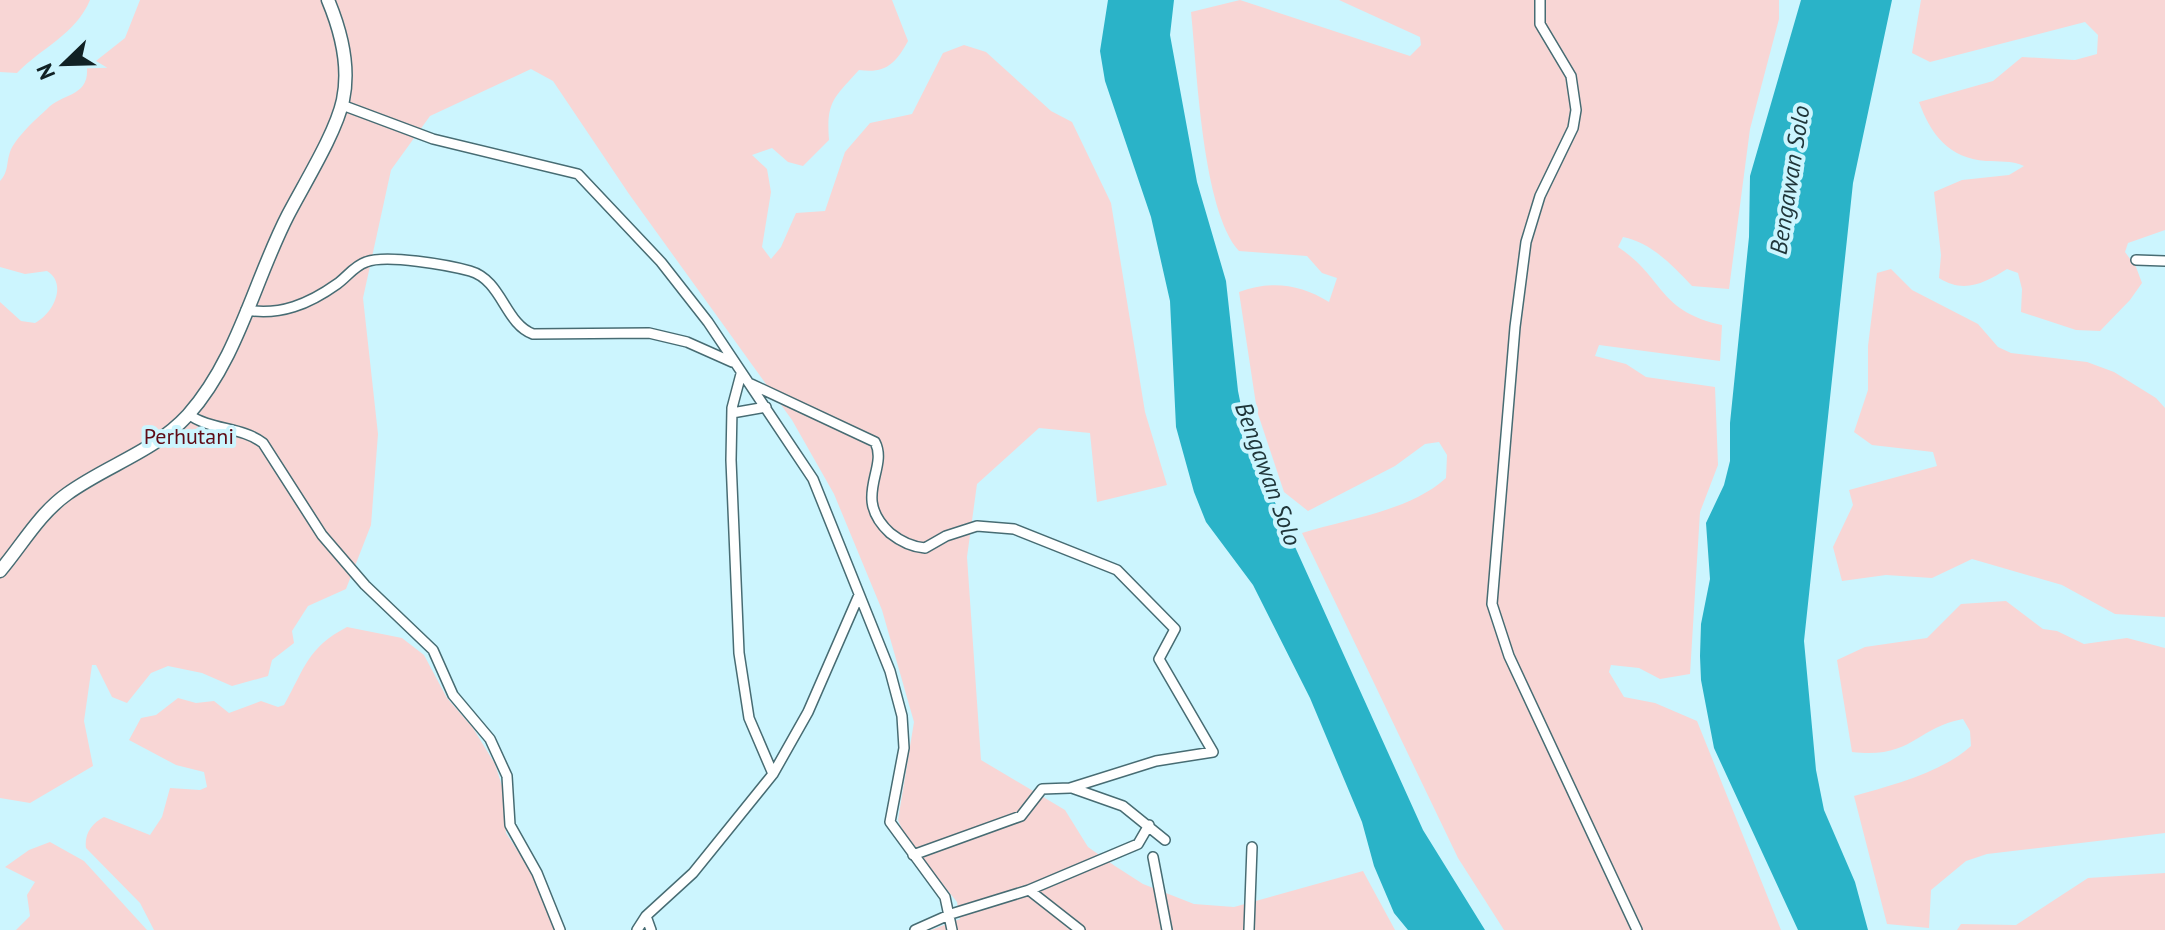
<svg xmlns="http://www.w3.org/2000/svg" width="2165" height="930" viewBox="0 0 2165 930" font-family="'PT Sans',sans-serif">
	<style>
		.green { fill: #f8d6d5 }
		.water { fill: #2ab3c8 }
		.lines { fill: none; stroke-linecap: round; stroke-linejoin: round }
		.minor-casing { stroke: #476c73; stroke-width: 12 }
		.tertiary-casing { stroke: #476c73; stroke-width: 15 }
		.minor { stroke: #fff; stroke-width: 9 }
		.tertiary { stroke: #fff; stroke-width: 12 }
		.labels { text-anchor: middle; stroke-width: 8; stroke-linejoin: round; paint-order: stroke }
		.park-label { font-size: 22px; fill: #5f0b16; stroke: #ccf5fe }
		.water-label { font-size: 24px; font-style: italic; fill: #20363a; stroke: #ccf5fe }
	</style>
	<rect width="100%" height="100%" fill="#ccf5fe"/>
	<path class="green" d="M0,0H90C76,34 41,48 17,73L0,72Z
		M140,0H892L908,41C896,63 886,74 859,70C834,98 826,101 829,140L803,166L788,162L772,148L752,155L767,169L771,192L762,247L771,259L781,247L796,213L825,211L845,152L870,123L912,114L943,53L964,45L986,52L1051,111L1072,122L1111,203L1145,412L1167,485L1097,502L1090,433L1039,428L977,484L967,557L981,760L1065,810L1088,847L1115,866L1143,884L1194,904L1234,907L1363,871L1395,930H931L960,919L957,902L907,840L898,820L914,722L882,610L834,494L792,420L629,194L553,81L531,69L430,116L391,170L363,298L378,434L371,525L346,589L308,606L292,631L294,643L272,660L268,676L232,686L202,673L168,666L151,673L127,703L112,697L96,665H92L84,721L93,766L30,803L0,798V302L21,321L35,323C53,314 68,284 47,271L25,274L0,267V181C9,171 6,164 10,152C15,138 36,119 47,109C62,93 89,97 87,68L125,38Z
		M1240,0L1410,56L1421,45L1420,37L1339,0H1779V19L1750,129L1729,289L1692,286C1672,265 1652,243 1623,237L1618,247C1665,278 1657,311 1722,325L1720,361L1599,345L1595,356L1626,364L1646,377L1715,387L1718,465L1700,512L1690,674L1660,679L1639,668L1611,665L1609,672L1624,697L1655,703L1697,721L1781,930H1504L1458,858L1302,533C1347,519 1410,511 1446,478L1447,455L1439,442L1425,444L1395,466L1308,511L1284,492L1257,411L1239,292C1270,280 1301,284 1329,302L1337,278L1322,273L1307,256L1239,251C1202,210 1197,69 1191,12Z
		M1921,0H2165V230L2128,243L2125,252L2136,267L2142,283L2130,300L2100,331L2076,330L2021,312L2022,289L2018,273L2007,269C1985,283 1964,294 1939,278L1941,255L1934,192L1962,180L2009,175L2024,166C2010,160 2000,162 1986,161C1949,158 1931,135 1919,102L1993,81L2022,57L2075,60L2097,54L2098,35L2085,22L1930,62L1912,53Z
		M1891,269L1912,290L1978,324L1998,347L2011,353L2087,362L2114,372L2156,398L2165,408V617L2115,614L2062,585L1972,559L1932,578L1886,575L1842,581L1833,547L1853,505L1849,490L1937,466L1933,452L1872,445L1854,432L1868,390V346L1877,273Z
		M2006,601L2043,629L2057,631L2084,644L2127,638L2165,648V833L1987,854L1966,861L1931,890L1929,928L1887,924L1854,796C1892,785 1941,773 1971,746L1970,731L1963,719C1915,728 1913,759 1852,752L1837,660L1865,647L1927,638L1961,604Z
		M347,627L402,638L424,655L447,698L473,728L495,764L503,789L506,833L534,876L554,930H154L140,903L86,848C84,834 92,823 104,817L150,835L162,817L170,788L200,790L207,787L204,772L176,765L129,740L141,718L156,715L178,698L196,703L214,701L229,713L261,701L278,707L284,705C305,668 307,648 347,627Z
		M50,842L84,861L147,930H16L30,916L27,895L35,882L5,867L29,850Z
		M2165,873V930H1957L1961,924L2016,925L2088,878Z"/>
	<path class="water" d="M1108,0H1174L1170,35L1197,182L1226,281L1238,391L1249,445L1423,830L1485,930H1408L1394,913L1374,866L1362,822L1310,698L1253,585L1206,522L1194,492L1176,427L1170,301L1151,217L1105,81L1100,51Z
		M1801,0H1892L1853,183L1804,641L1816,770L1824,810L1855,882L1868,930H1798L1714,748L1701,680L1700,656L1701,624L1710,579L1706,523L1724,485L1730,461V423L1749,237L1750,176Z"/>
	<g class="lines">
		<g class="minor-casing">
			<path id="minor" d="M1540,0V24L1571,76L1576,110L1573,128L1540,196L1526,242L1515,327L1492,604L1509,656L1637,930
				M342,105L433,139L578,174L661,262L708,322L813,479L890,671L902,716L904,748L890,822L945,897L952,930
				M2136,260L2165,261
				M246,310C280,316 309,304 337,284C347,277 354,266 366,262C386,254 448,265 470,271C502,280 505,324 533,334L649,333L687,342L732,362
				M741,374L732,408L731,460L739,653L749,718L773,774
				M749,383L875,442C889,469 851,497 890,533C900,541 912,547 925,548L946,536L977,526L1014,529L1117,570L1175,629L1159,659L1213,752L1156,761L1070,788L1042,789L1021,816L913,855
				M732,413L766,407
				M188,414C211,431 241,426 263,443L322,535L365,585L433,650L453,695L490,739L507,776L510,825L537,873L560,930
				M1072,788L1123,806L1165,840
				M1153,857L1167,930
				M1029,890L1138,844L1149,825
				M646,916L651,930
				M637,930L646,916L693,873L773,774L808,712L859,595
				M915,930L951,914L1029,890L1080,930
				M1249,930L1252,847"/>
		</g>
		<g class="tertiary-casing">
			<path id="tertiary" d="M0,571C22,545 39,514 67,494C107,465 154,452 188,415C238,359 254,281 288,215C304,184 336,133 343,100C350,67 341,31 328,0"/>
		</g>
		<use href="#minor" class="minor"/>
		<use href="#tertiary" class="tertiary"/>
	</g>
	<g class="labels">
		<g class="park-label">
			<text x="189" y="444">Perhutani</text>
		</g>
		<g class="water-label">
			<text transform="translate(1790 180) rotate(-81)" y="8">Bengawan Solo</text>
			<text transform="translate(1268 474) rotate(70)" y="8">Bengawan Solo</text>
		</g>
	</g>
	<g transform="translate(64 64) rotate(247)" stroke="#ccf5fe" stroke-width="6" paint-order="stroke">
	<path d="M0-6L14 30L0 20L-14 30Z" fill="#112124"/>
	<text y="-12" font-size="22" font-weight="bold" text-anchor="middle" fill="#112124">N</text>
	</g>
</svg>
